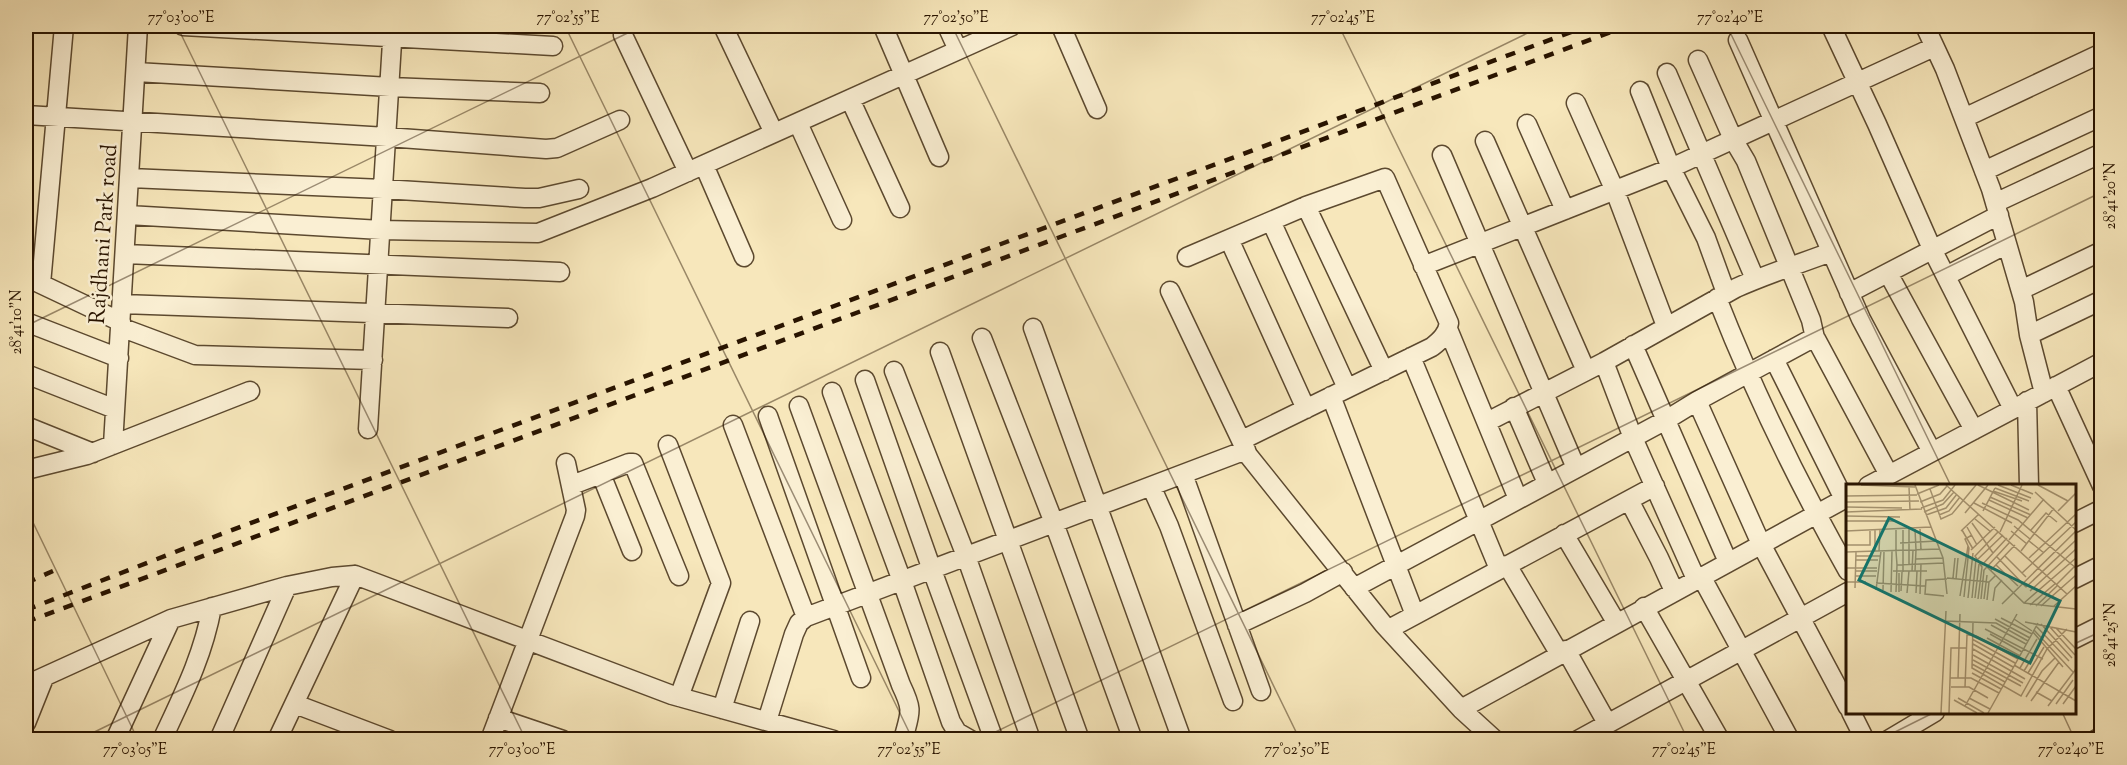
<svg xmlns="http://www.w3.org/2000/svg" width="2127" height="765" viewBox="0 0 2127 765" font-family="'Sorts Mill Goudy',serif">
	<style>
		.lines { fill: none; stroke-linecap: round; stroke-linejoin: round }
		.minor-casing { stroke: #5c492f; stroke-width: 21 }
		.minor { stroke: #faefd3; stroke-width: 18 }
		.rail { stroke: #291400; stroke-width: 4.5; stroke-dasharray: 10 10; stroke-linecap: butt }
		.ticks { fill: none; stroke: #291400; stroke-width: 1.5; stroke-opacity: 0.45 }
		.labels { text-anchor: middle; stroke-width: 5; stroke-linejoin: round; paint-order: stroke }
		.street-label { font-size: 22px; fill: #291400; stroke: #faefd3 }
		.inset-road { fill: none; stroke: #a59370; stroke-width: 1.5 }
		.view { fill: #0f766e; fill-opacity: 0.15; stroke: #0f766e; stroke-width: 3 }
		.inset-edge { fill: none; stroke: #291400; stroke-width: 3 }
		.neatline { fill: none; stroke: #291400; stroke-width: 2 }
		.ticks-label { font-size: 15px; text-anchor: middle; fill: #291400 }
	</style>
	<rect width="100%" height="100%" fill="#f7e7bb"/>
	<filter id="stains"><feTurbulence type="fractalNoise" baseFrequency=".00333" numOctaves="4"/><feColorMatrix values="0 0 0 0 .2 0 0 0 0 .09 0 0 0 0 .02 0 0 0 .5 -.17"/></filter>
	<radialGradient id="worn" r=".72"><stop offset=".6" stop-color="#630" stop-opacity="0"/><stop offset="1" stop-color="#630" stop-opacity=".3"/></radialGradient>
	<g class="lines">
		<g class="minor-casing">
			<path id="minor" d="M183,26L553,46
				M723,26L774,133
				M883,26L939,157
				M947,26L958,50
				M1061,26L1097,109
				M1831,26L1877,124L1932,249L2013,409
				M1925,26L1945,69L1991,189L2024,302L2029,335L2044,393
				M623,35L688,172
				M1738,40L1861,319L1932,452
				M1698,60L1733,139L1746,161L1811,320L1815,338
				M136,72L390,87L540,93
				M1667,73L1755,279
				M1640,91L1671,168L1706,238L1726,293
				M850,99L900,208
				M1576,103L1615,191L1666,326
				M26,115L387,137L546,149L557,148L620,120
				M1964,118L2102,53
				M798,123L842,220
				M1527,124L1565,210
				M1485,141L1586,371
				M1442,155L1576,468
				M704,165L744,257
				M1984,171L2102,116
				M130,178L383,189L525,198H539L579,189
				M1995,203L2102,153
				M1306,206L1384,371
				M128,215L381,230L538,233L652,188L1012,26
				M1271,221L1347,388
				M1229,239L1306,409
				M125,254L560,272
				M1187,257L1306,206L1385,178L1449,323C1447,334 1441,340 1432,347L1242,440
				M1423,266L1671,168L1934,47
				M1888,273L1974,430
				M1946,276L2007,244
				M26,277L121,322
				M41,284L64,26
				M2021,290L2102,251
				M1170,291L1248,455L1384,625L1461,709L1495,740
				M1849,293L1999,215
				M1717,298C1754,392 1798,483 1848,571
				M122,304L508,318
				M26,322L119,358
				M120,327L195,355L373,360
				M1033,328L1182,740
				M1448,329L1518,499
				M2029,335L2102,300
				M982,338L1054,523L1133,740
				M1633,345L1728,562
				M940,352L1080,740
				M1411,357L1499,569
				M1774,359L1844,499
				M1604,362L1633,438L1696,579
				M894,371L966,556L1031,740
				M26,374L115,409
				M865,380L932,570L994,740
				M2056,386L2102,486
				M832,392L902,581L951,722L957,732L971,740
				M1331,396L1415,615
				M1697,401L1761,544L1848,707
				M2027,401L2029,486
				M799,406L901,685C914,712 910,712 903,740
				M1514,407L1547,483
				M768,416L861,678
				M1487,422L1604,362L1736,288C1767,274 1799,264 1831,252
				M733,425L806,617
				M26,426L93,453
				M368,429L393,26
				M113,445L138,26
				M668,445L721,583L679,697
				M26,470L87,455L250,391
				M601,474L632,551
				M1183,474L1261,691
				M572,485L629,463H633L679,576
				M1151,486L1169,526L1233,701
				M1868,486L2102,362
				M1629,500L1659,558L1674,591
				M2074,523L2102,509
				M1564,534L1616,622
				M1507,565L1559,653
				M1701,576L1790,740
				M2074,579L2102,565
				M1354,588L1666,420L1697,401L1813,338L1816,339L1889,475
				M1644,607L1720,740
				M1237,625L1305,593L1343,572
				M1389,629L1655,486
				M2074,639L2102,625
				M1566,650L1607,723
				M26,685L171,619L287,586L332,577L355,575L672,695L834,740
				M295,704L390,740
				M722,709L750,621
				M1461,709L1848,497
				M1851,712L1865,740
				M498,718L563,740
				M767,721L794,634L799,623L806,617L1246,450
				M26,723L44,678
				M115,740L171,619
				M162,740C183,695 203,656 212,607
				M219,740L287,586
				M277,740L355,575
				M490,740L575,516L576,510L566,463
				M1578,740L1848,592
				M1888,740L1935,712
				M2095,740L2102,736"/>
		</g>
		<use href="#minor" class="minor"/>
		<path class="rail" d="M26,583L53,571
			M26,610L224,533L1587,26
			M26,622L1627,26"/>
	</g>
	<path class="ticks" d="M177,26L526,740M565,26L913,740M952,26L1300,740M1339,26L1688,740M1727,26L1951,486M26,326L642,26M26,508L138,740M2074,644L2102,631M2062,712L2075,740M78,740L1542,26M979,740L2102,192M1879,740L1935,712"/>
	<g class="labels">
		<g class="street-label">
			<text transform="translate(102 234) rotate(-86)" y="8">Rajdhani Park road</text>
		</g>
	</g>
	<g transform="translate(1846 484)">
		<rect width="230" height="230" fill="#f7e7bb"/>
		<path class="inset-road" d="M15,1L69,3M69,1L97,74L101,110M100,1L221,110M132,1L183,26M152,1L185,14M165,1L187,10M192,1L222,17M63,3L64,26M149,4L183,17M84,5L95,35L106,30L130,1M147,7L176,17M189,8L230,46M71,10L93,1M0,12L71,11M144,13L185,31M143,16L182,34M1,18L73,17M74,18L94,10L101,2M128,19L166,39M136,19L172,36L230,84M0,23L56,24M75,24L97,16L109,1M137,27L149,4M212,27L230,9M0,28L76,25M78,28L97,20L108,8M119,29L142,1M80,31L100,24L111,10M93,31L103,27L114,13M0,32L54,33M129,35L145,48M0,37H50M126,39L147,69M168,42L184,55M121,43L131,61M63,45V80M69,45L70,66M74,45L75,66M29,46V67M57,46V88M116,46L127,65M185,46L200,29L211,38M0,47L85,43M115,47L133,30M165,47L181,60M154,48L176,1M163,56L198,15M183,57L198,69M54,59L91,57M0,61H24V47M125,66L149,43M33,67L34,46M50,67L51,81L98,79M50,67V46M175,67L208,24M0,68L94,65M10,72H34M159,72L180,93M151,73L180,103M183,74L230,30M70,75L97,74M10,76H32M131,76L157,51M136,81L161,54M150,81L172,102M141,83L178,119L230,125M0,84H31M145,86L169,61M10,87H31M47,87H81M66,87L67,66M69,87L70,66M176,89L230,38M10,92H30M101,94L143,98L150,91M107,94L109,74M110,95L112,74M0,98H20M30,99L79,102M211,100L229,82M180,103L230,56M9,104L10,68M30,106L35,67M37,106L38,67M55,107L56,88M184,107L230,65M45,108L46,67M50,108L51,81M53,108V89M61,109L63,87M70,109L71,87M74,110L75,80M98,112L79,110L80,96L101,95M114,112L122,62M118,113L123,64L119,55L126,51M122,114L127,69M126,114L130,75M129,114L133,80M132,115L136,83L129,72L152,48M135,115L138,86L164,58M138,115L141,91M141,116L143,98M147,117L149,104L156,96M178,119L230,74M156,120L230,47M184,121L210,99M190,122L212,101M195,122L230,91M207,123L230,102M155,134L186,150M149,135L184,154M168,135L186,147M99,137L150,139L182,157M127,138L126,184L175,212L201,165L221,145M179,138L230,148M195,140L226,174M145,141L180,160M190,142L223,177M203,142L229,171M210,144L230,165M139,145L197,175M188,146L227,188M187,148L217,183M144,150L176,168M130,152L172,175M141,154L174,172M126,155L169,179M127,160L167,183M127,165L179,195M127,171L177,199M127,176L175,202M126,180L159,198M168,181L230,217M174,184L191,155M178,187L195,159M126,189L155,205M182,189L198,163M104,194H125L153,209M112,194L114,130M105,203H123L142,214M119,203L121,151H127M190,208L206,217M180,213L196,187L209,174M112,214L138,229M123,214L144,225M108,216L131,229M185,217L213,178M210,220L227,196M217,220L230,202M119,222L171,130M202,222L230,185M95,229L100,127M103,229L105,164H120M142,229L192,139"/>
		<path class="view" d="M43,34L214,117L184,179L13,96Z"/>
		<rect width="230" height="230" class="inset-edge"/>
	</g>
	<rect width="2127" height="765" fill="none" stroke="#f7e7bb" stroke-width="66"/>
	<rect x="33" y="33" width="2061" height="699" class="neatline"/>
	<g class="ticks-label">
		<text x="181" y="22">77°03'00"E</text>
		<text x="568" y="22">77°02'55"E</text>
		<text x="956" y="22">77°02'50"E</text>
		<text x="1343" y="22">77°02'45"E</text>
		<text x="1730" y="22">77°02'40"E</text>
		<text transform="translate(2110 196) rotate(-90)" y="5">28°41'20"N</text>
		<text transform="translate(16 322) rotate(-90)" y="5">28°41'10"N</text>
		<text transform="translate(2110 635) rotate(-90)" y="5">28°41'25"N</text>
		<text x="135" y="754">77°03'05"E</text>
		<text x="522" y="754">77°03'00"E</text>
		<text x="909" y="754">77°02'55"E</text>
		<text x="1297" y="754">77°02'50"E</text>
		<text x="1684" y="754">77°02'45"E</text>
		<text x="2071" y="754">77°02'40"E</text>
	</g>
	<rect width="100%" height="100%" filter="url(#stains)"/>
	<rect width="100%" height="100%" fill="url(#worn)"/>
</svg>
